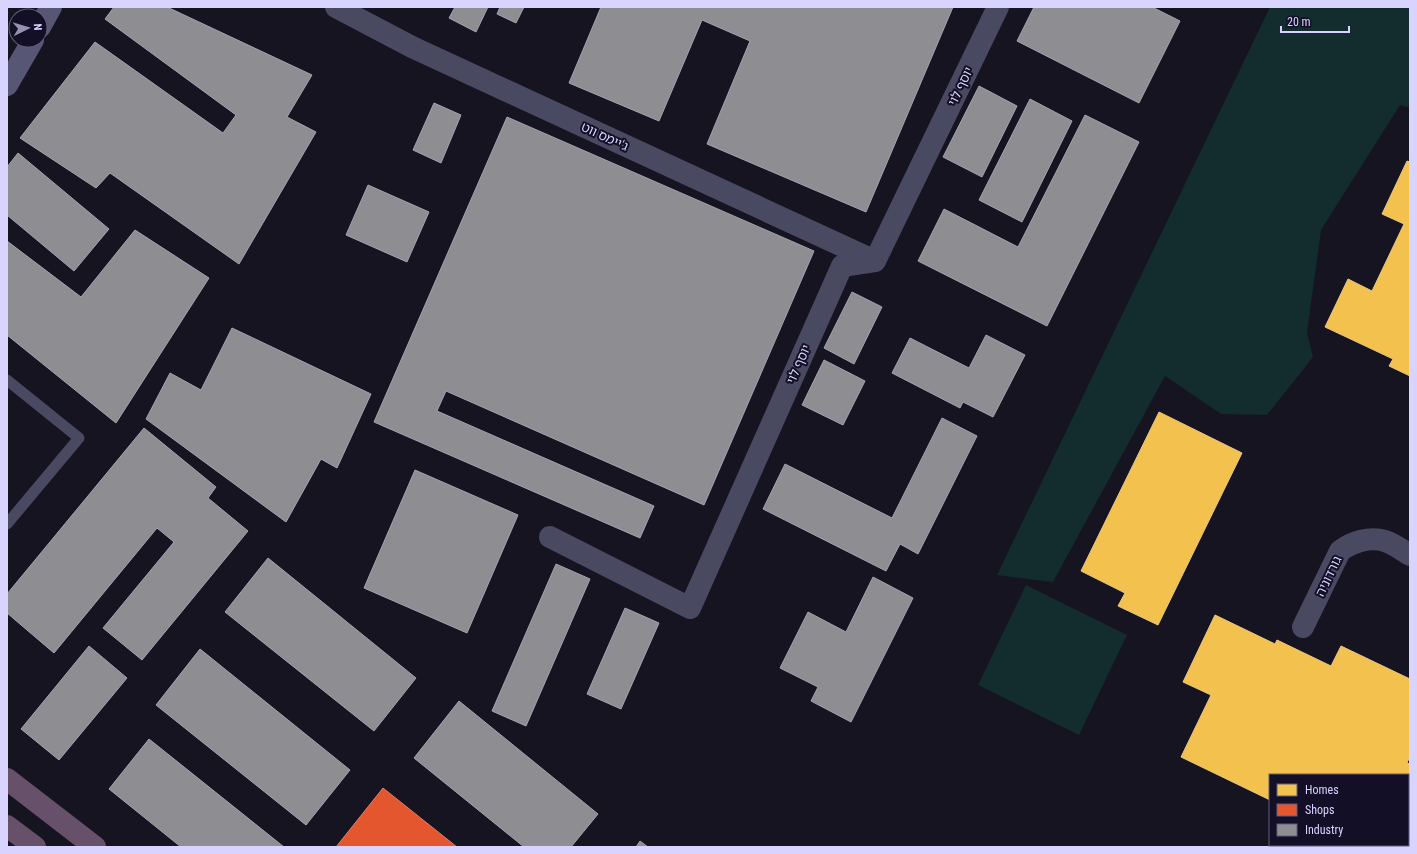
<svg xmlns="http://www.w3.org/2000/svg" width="1417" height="854" viewBox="0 0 1417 854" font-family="'Roboto Condensed','Noto Sans Hebrew',sans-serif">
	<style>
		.green { fill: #132c2d }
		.homes { fill: #f2c14e; stroke: #eac783 }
		.shops { fill: #e4572e; stroke: #e17c6d }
		.industry { fill: #8d8d92; stroke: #a4a2b3 }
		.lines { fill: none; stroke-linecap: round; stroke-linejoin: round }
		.lane { stroke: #4a4962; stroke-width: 11 }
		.street { stroke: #4a4962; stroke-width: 22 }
		.secondary { stroke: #575674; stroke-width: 22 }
		.highway { stroke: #67516a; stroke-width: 22 }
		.highway-bridge { stroke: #67516a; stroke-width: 22 }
		.labels { text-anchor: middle; stroke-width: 4; stroke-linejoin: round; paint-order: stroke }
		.street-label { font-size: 13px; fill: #d9d4ff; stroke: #130f26 }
	</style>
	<rect width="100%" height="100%" fill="#161421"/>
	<path class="green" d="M1270,7H1410V108L1400,105L1321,230L1307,333L1313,357L1267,415L1221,414L1165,376L1053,582L997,575Z
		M1026,585L1127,635L1079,735L978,685Z"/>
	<path class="homes" d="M1407,161L1410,162V376L1389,366L1393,359L1325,327L1348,279L1372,291L1404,224L1382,214Z
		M1159,412L1242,453L1158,625L1118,606L1125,593L1081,571Z
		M1215,615L1275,644L1277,640L1331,666L1341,646L1410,679V756L1407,763L1410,764V847H1311L1307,845H1408V775H1270V800L1181,757L1211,695L1183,682Z"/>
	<path class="shops" d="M383,788L457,847H336Z"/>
	<path class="industry" d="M114,7H167L312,75L287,117L316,132L239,264L110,173L96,188L20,138L95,42L223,133L236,115L105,19Z
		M455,7H488L476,32L449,18Z
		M500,7H524L516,23L497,14Z
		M601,7H953L866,212L707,144L750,41L702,20L659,121L569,83Z
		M1034,7H1152L1180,21L1139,103L1017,41Z
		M979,86L1017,106L982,177L943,157Z
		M1030,99L1072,121L1022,222L979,200Z
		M434,103L461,115L441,163L413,150Z
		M1085,115L1139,142L1047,326L918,261L944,209L1018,247Z
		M507,117L814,251L704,505L446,391L437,411L654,506L640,538L374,422Z
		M18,153L109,229L74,271L7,215V167Z
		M368,185L429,212L407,262L346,235Z
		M135,230L209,278L116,423L7,335V241L81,297Z
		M852,292L882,307L854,364L824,348Z
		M232,328L371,394L337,468L321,459L286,522L146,419L170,373L201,390Z
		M986,335L1025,355L993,417L963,402L960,408L892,373L910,338L969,368Z
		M824,360L865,381L843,425L802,405Z
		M942,418L977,436L918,554L900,544L886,571L763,509L785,464L892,518Z
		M144,428L216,487L208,498L248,531L142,660L103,628L174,542L157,528L54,653L7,613V594Z
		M415,470L518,515L467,633L364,588Z
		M268,558L416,678L374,731L225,612Z
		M556,564L590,579L526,726L492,711Z
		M873,577L913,598L851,722L811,701L818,687L780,668L808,612L846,632Z
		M625,608L659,623L621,709L587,694Z
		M89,646L127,678L59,760L21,729Z
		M200,649L350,770L306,825L156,705Z
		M459,701L598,814L571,847H524L414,758Z
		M149,739L284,847H181L109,789Z
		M640,841L648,847H636Z"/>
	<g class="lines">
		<path class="lane" d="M7,380L79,438L7,524"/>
		<path class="street" d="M336,7L412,47L875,261
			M550,537L690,608L842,266L875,261L998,7
			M1303,627L1340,551C1352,542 1370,536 1385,541C1394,544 1402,550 1410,555"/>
		<path class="secondary" d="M40,27L51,7
			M7,85L33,40"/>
		<path class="highway" d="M7,779L95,847"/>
		<path class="highway-bridge" d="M7,826L35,847"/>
	</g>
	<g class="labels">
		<g class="street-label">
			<text transform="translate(960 86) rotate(-64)" y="5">יוסף לוי</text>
			<text transform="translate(605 136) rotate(25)" y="5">ג'יימס ווט</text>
			<text transform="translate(798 364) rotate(-66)" y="5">יוסף לוי</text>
			<text transform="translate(1328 576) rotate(-64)" y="5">גורדוניה</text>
		</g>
	</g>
	<rect width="1417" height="854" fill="none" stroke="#d9d4ff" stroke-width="16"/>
	<rect x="1269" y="774" width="140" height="72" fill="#130f26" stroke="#625e7d"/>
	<rect x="1277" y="784" width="20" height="12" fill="#f2c14e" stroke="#625e7d"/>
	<text x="1305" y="794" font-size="12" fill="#d9d4ff">Homes</text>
	<rect x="1277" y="804" width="20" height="12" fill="#e4572e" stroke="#625e7d"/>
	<text x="1305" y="814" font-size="12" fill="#d9d4ff">Shops</text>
	<rect x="1277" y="824" width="20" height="12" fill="#8d8d92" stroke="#625e7d"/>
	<text x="1305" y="834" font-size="12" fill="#d9d4ff">Industry</text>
	<g transform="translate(28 28) rotate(85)"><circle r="19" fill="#130f26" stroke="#625e7d"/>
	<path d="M0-3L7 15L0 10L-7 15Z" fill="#9591b1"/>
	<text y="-6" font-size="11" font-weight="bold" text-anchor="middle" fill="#d9d4ff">N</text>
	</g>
	<path d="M1281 26v6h68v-6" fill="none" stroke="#d9d4ff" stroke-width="2"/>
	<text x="1287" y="26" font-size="12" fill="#d9d4ff" stroke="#130f26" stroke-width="3" paint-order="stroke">20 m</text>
</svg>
